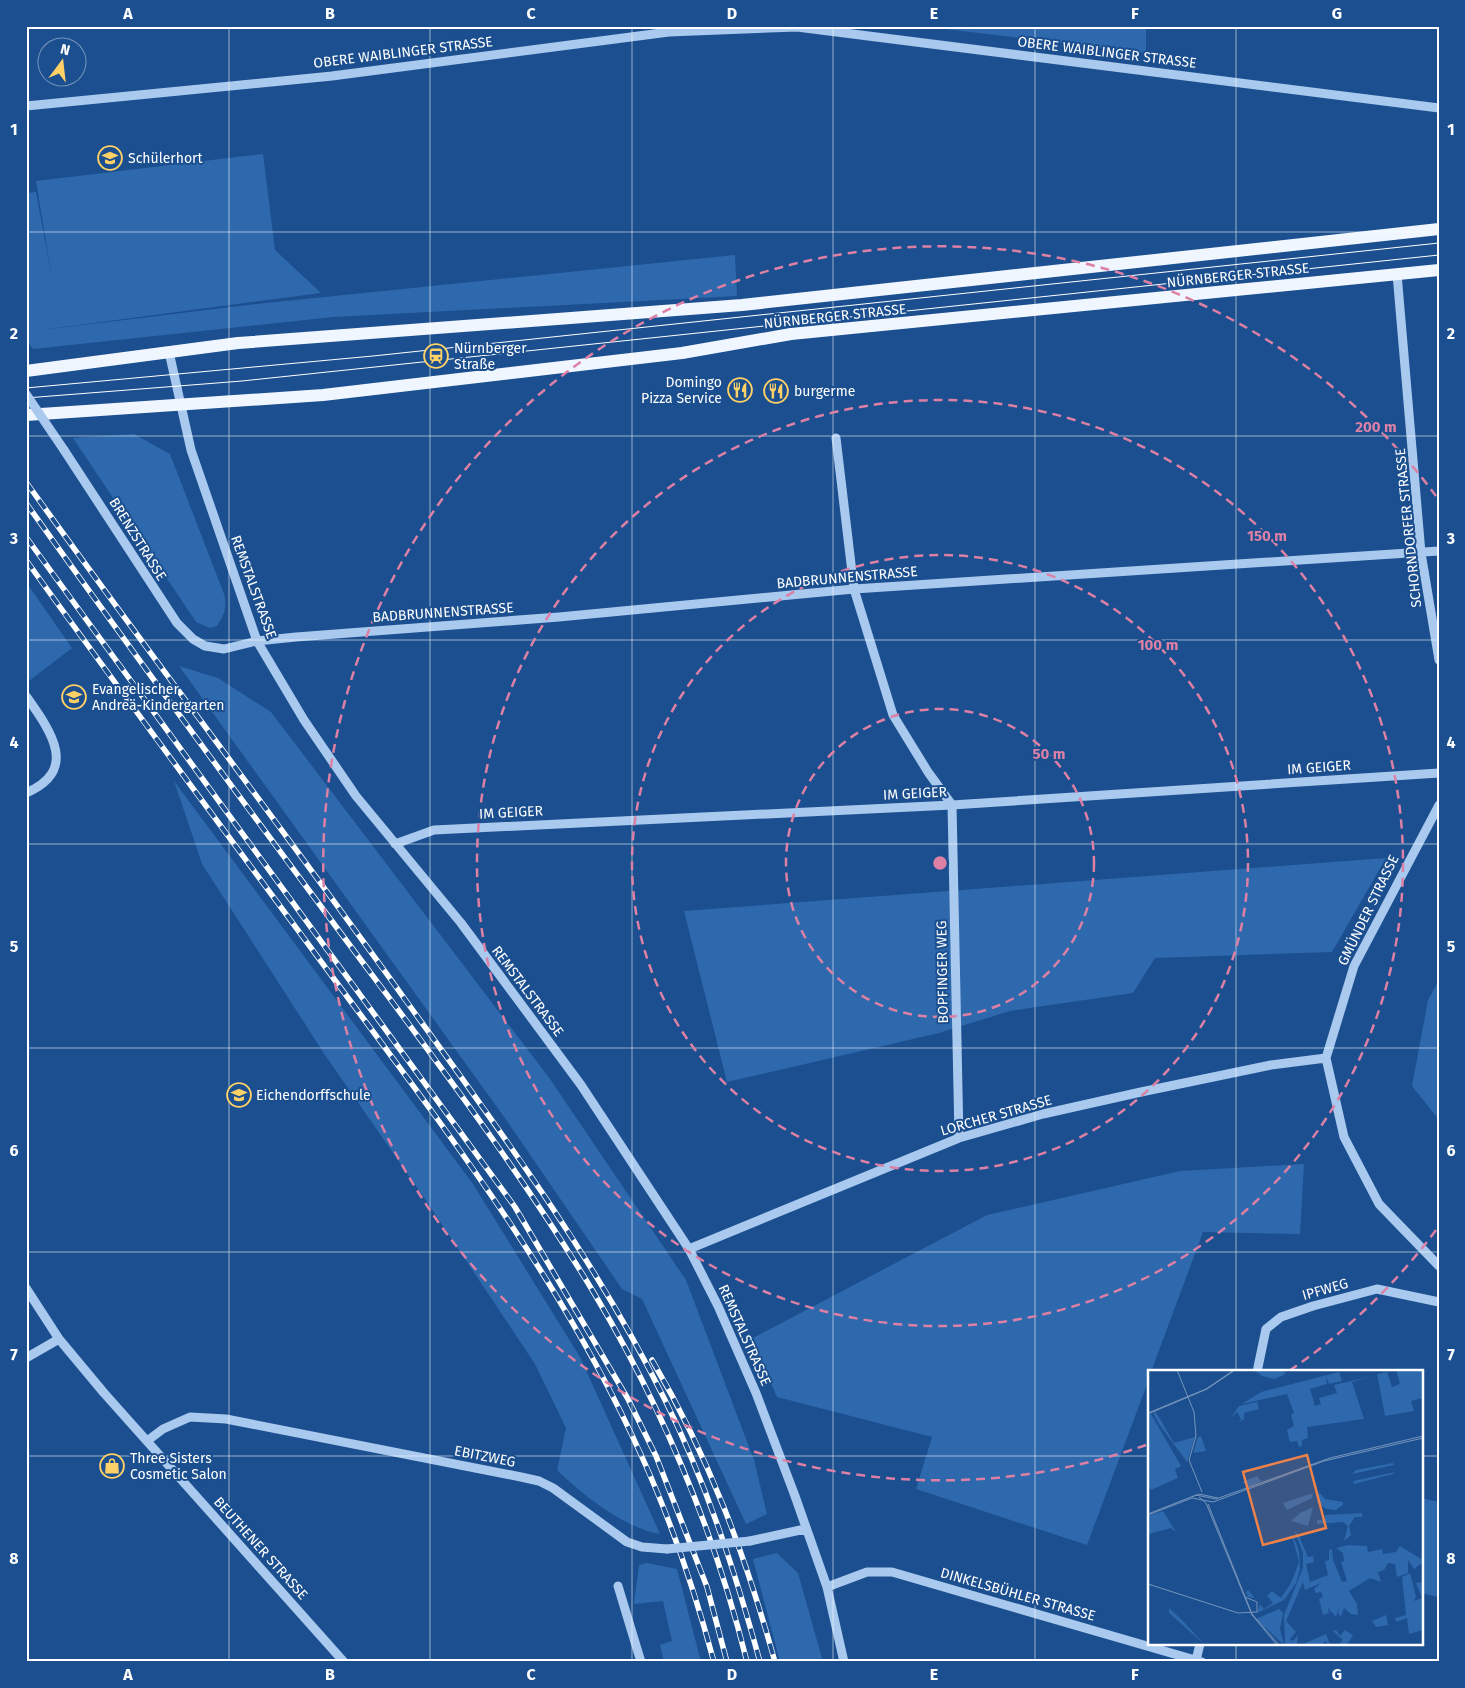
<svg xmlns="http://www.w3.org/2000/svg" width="1465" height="1688" viewBox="0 0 1465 1688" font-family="'Fira Sans',sans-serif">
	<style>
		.green { fill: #2e69ad }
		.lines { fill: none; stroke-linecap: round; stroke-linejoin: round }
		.minor { stroke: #a9c9ee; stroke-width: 9 }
		.major { stroke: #f0f6ff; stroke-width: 12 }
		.tram { stroke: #fff; stroke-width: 1 }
		.rail-casing { stroke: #fff; stroke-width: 5.5 }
		.rail { stroke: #1b4f8f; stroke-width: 4; stroke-dasharray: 11; stroke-linecap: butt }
		.minor-bridge { stroke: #a9c9ee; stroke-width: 9 }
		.grid { fill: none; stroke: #fff; stroke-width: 1; stroke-opacity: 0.55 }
		.ring { fill: none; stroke: #dd80a5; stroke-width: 2.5; stroke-dasharray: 9 6 }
		.labels { text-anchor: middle; stroke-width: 4; stroke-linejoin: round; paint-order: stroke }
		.street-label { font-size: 14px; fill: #fff; stroke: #1b4f8f }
		.poi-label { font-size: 14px; fill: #fff; stroke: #1b4f8f; text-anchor: start }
		.inset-road { fill: none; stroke: #7695bc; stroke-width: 1 }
		.view { fill: #ee8249; fill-opacity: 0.15; stroke: #ee8249; stroke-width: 2.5 }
		.inset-edge { fill: none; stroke: #fff; stroke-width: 2.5 }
		.centre { fill: #dd80a5; stroke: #1b4f8f; stroke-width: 2.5 }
		.ring-label { font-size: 15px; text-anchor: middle; font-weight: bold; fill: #dd80a5; stroke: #1b4f8f; stroke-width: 4; stroke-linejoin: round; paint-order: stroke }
		.neatline { fill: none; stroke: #fff; stroke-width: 2 }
		.grid-label { font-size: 16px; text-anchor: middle; font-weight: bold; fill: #fff }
	</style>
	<rect width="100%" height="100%" fill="#1b4f8f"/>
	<path class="green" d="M921,26H1146V53Z
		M263,154L275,250L321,293L34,331L247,305L735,255L737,296L333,317L33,349L26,340V193L36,192L52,278L36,181Z
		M134,434L170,454L224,594C227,607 225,614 217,626L210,628L196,622L73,438Z
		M26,582L72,648L29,681L26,678Z
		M179,666L218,678L271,712L550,1079L686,1280L754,1460L767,1514L746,1524L642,1299L622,1289L507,1121Z
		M174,781L473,1184L580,1357L660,1534C624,1528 583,1495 557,1470L566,1428L535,1364L425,1199L325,1055L202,864Z
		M1386,858L1332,952L1155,958L1133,993L1010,1011L939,1033L727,1082L684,911Z
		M1439,980V1120L1412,1086L1428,1000Z
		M1304,1164L1300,1234L1203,1232L1151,1372H1149V1379L1087,1545L916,1489L932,1437L777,1397L751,1339L987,1215L1180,1171Z
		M1421,1498L1439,1502V1597L1421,1593Z
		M777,1553L798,1573L823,1662H780L753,1559Z
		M647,1563L677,1569L701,1662H664L660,1645L672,1641L663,1601L634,1604L639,1565Z"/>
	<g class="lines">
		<path class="minor" d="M26,106L332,76L669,32L797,27L1439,108
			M1397,274L1421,553L1439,660
			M169,352L191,450L257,641L304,720L356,796L461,923L581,1085L689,1249L718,1306L756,1393L795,1496L827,1587L844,1662
			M836,438L854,589L893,715L928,772L952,805L959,1138
			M64,450L177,623L193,639L205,646L224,649L257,641L296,637L559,617L854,589L1439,551
			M26,696C50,730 80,770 26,793
			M1439,805L1354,966L1326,1058L1344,1137L1379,1204L1439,1266
			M395,844L434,830L952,805L1439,773
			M689,1249L959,1138L1043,1114L1141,1092L1271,1065L1326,1058
			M26,1288L59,1339L104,1393L344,1662
			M26,1358L59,1339
			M1257,1372L1266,1329L1281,1317L1313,1306L1377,1289L1439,1302
			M147,1441L163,1429L190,1417L226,1419L521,1477L539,1481L553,1488L627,1542L642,1547L667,1549
			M750,1541L805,1529
			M618,1586L641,1662
			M827,1587L867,1572H892L1202,1662
			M1196,1660L1200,1644"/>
		<path class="major" d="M26,371L238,343L742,305L1439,229
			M26,415L323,395L682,353L791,334L1439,270"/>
		<path class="tram" d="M26,388L373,356L1439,243
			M26,398L242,381L1439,255"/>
		<g class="rail-casing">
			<path id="rail" d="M26,482C150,655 280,825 404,998C497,1127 593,1255 664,1398C706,1482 735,1571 760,1662
				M26,503C129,647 234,790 340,932C428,1050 518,1167 594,1293C662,1407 715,1533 747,1662
				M26,537L515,1207L628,1399L656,1456L707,1587L727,1662
				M26,560C128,702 233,842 337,983C449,1134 565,1285 642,1457C672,1523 695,1592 714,1662
				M652,1360C709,1457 745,1554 775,1662"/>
		</g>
		<use href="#rail" class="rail"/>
		<path class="minor-bridge" d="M26,394L64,450
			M667,1549L750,1541"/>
	</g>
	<path class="grid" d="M229,26V1662M430,26V1662M632,26V1662M833,26V1662M1035,26V1662M1236,26V1372M26,232H1439M26,436H1439M26,640H1439M26,844H1439M26,1048H1439M26,1252H1439M26,1456H1149M1421,1456H1439M1236,1644V1662"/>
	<g class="ring">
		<circle cx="940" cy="863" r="154"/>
		<circle cx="940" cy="863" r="308"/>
		<circle cx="940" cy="863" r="463"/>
		<path d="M1436 1230A617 617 0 0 1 1289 1371M1146 1445A617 617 0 1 1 1436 496"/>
	</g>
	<defs>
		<g id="school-ring" transform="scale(1.25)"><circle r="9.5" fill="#1b4f8f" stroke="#ffd166" stroke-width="1.5"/><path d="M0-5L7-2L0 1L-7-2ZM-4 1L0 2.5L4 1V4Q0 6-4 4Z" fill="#ffd166"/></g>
		<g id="station-ring" transform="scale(1.25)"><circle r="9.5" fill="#1b4f8f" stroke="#ffd166" stroke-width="1.5"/><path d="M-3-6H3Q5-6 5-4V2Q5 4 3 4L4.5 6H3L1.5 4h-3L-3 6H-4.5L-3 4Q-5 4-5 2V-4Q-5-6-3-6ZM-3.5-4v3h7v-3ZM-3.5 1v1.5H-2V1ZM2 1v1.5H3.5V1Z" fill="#ffd166"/></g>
		<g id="restaurant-ring" transform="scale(1.25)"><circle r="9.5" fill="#1b4f8f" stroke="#ffd166" stroke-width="1.5"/><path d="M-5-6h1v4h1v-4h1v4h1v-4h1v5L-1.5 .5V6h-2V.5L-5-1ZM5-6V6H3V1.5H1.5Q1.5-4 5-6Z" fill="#ffd166"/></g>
		<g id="shop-ring" transform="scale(1.25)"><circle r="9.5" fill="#1b4f8f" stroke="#ffd166" stroke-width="1.5"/><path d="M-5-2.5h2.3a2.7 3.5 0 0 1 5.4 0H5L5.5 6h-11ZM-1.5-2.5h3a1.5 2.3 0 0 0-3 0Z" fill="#ffd166"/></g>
	</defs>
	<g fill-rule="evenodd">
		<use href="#school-ring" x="110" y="158"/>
		<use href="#station-ring" x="436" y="356"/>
		<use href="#restaurant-ring" x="740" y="390"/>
		<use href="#restaurant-ring" x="776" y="391"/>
		<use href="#school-ring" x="74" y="697"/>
		<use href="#school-ring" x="239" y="1095"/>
		<use href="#shop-ring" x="112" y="1466"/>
	</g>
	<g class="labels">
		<g class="street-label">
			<text transform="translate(403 52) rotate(-7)" y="5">OBERE WAIBLINGER STRASSE</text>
			<text transform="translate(1107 52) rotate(7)" y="5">OBERE WAIBLINGER STRASSE</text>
			<text transform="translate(1238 275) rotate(-6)" y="5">NÜRNBERGER STRASSE</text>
			<text transform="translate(835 316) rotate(-6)" y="5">NÜRNBERGER STRASSE</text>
			<text transform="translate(1408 528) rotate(-96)" y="5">SCHORNDORFER STRASSE</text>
			<text transform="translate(138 539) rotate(58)" y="5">BRENZSTRASSE</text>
			<text transform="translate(847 577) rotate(-5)" y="5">BADBRUNNENSTRASSE</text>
			<text transform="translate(254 587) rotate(70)" y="5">REMSTALSTRASSE</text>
			<text transform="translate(443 612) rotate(-4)" y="5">BADBRUNNENSTRASSE</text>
			<text transform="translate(1319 767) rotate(-4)" y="5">IM GEIGER</text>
			<text transform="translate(915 793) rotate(-3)" y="5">IM GEIGER</text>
			<text transform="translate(511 812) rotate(-3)" y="5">IM GEIGER</text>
			<text transform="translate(1368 910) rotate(-64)" y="5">GMÜNDER STRASSE</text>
			<text transform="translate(942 972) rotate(-91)" y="5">BOPFINGER WEG</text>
			<text transform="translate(528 991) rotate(53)" y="5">REMSTALSTRASSE</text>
			<text transform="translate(996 1115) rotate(-16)" y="5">LORCHER STRASSE</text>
			<text transform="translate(1325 1289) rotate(-16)" y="5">IPFWEG</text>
			<text transform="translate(745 1335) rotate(66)" y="5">REMSTALSTRASSE</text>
			<text transform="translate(485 1456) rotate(11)" y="5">EBITZWEG</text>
			<text transform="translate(261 1548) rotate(48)" y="5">BEUTHENER STRASSE</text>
			<text transform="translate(1018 1594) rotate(16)" y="5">DINKELSBÜHLER STRASSE</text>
		</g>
		<g class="poi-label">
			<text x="128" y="163">Schülerhort</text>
			<text x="454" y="353">Nürnberger<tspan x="454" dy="16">Straße</tspan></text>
			<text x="722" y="387" text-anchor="end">Domingo<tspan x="722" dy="16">Pizza Service</tspan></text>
			<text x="794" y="396">burgerme</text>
			<text x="92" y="694">Evangelischer<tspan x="92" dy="16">Andreä-Kindergarten</tspan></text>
			<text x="256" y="1100">Eichendorffschule</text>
			<text x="130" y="1463">Three Sisters<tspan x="130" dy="16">Cosmetic Salon</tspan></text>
		</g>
	</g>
	<g transform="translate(1148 1370)">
		<rect width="275" height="275" fill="#1b4f8f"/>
		<path d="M106,0H134L138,4L126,9L114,6ZM248,0H275V28L263,31L266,41L237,46L229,4L239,2L244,17L252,14ZM191,2L194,11L181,14L178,6L179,14L162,19L167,36L173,34L171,28L189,23L186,15L225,6L204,12L216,49L159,57L160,68L154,70V76L151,77L149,71L142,72L139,60L146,56L143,45L146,43L139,24L94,34L113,22ZM109,32L111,39L96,43V49L91,52L93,49L89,42L82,49L91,36ZM8,42L26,73L47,67L39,92L11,54L5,43ZM3,44L33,96L27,99L30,108L3,120L0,115V45ZM53,66L58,81L45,83L50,67ZM245,93L246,95L204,104L208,100ZM247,102L245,104L206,114L205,111ZM130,104L101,117L94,112L109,106L113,111ZM171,122L177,129L195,132V135L188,140L178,139L169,132ZM165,123L164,128L139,140L135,133ZM165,137L160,156L143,151L152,143ZM15,141L28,162L23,158L1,164L0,146ZM214,143V147H207L201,156L203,165L196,171L200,156L195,152L169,154V150H177V145ZM146,160L151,166L160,187L165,186L166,192L158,194L162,212L180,205L177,191L181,190V180L184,179L185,190L194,212L199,211L193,192L196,191L195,183L188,178L200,175L219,176L220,182L234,179L235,184L248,182L252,176L273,189L275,186V193L273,189L274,193L266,199L260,190V203L249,207L247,194L240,193L236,200L230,202L233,212L222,208L201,221L209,234L210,245L203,244L196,238L193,246L190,244L191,237L188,247L180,238L181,243L175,245L171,229L175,227L173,222L168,223L166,219L173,213L157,220L155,212L138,251L148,262L142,269L145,271L150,265L149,275H137L136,245L155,198V183ZM143,162L149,175L151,182L152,199L148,213L136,230L109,243L112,235L107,228L100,227L98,222L100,220L116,239L125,233L119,226L124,221L133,228L143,213L151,192ZM262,203L268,227L265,231L274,228L268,213L275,212V260L261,264L259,248L248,252L247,248L258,245L254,207ZM21,238L34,250L57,275L21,243ZM131,239L135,243L132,259L136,275L108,249ZM238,245L240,255L228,257L224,251ZM188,260L192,266L197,260L205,265L199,275H190L195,270L185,261ZM178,264L182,275H187H180L178,271L173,275H153Z" fill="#2e69ad"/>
		<path class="inset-road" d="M29,0L46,42L48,66L41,90L54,122M0,43L58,19L86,0M0,44L59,19L87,0M44,127L51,124L70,128M51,127L58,133L104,245L129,275M60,134L104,244L131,275M0,144L48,125L68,129L182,88L275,66M0,145L44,128L65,132L176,91L275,68M0,214L90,243L109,242V232L97,227"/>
		<path class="view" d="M159,85L178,158L115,175L95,102Z"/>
		<rect width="275" height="275" class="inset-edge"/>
	</g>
	<circle cx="940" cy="863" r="8" class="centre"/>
	<g class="ring-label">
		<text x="1376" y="432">200 m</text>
		<text x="1267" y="541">150 m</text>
		<text x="1158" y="650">100 m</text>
		<text x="1049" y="759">50 m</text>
	</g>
	<rect width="1465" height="1688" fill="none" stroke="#1b4f8f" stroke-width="55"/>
	<g transform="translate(62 62) rotate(15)"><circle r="24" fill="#1b4f8f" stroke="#7695bc"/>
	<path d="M0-4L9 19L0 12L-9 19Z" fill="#ffd166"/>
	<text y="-8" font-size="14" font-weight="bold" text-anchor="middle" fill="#ffffff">N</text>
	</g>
	<rect x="28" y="28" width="1410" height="1632" class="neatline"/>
	<g class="grid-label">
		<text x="128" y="19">A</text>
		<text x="330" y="19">B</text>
		<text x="531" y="19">C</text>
		<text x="732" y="19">D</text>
		<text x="934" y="19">E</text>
		<text x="1135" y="19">F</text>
		<text x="1337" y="19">G</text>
		<text x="14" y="135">1</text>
		<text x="1451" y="135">1</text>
		<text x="14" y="339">2</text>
		<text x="1451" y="339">2</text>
		<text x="14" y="544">3</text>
		<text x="1451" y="544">3</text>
		<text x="14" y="748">4</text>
		<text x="1451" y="748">4</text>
		<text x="14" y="952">5</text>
		<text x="1451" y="952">5</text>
		<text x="14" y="1156">6</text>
		<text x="1451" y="1156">6</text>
		<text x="14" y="1360">7</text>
		<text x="1451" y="1360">7</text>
		<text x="14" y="1564">8</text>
		<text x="1451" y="1564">8</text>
		<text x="128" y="1680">A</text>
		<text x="330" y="1680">B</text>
		<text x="531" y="1680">C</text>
		<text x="732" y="1680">D</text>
		<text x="934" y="1680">E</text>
		<text x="1135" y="1680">F</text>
		<text x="1337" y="1680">G</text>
	</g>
</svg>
